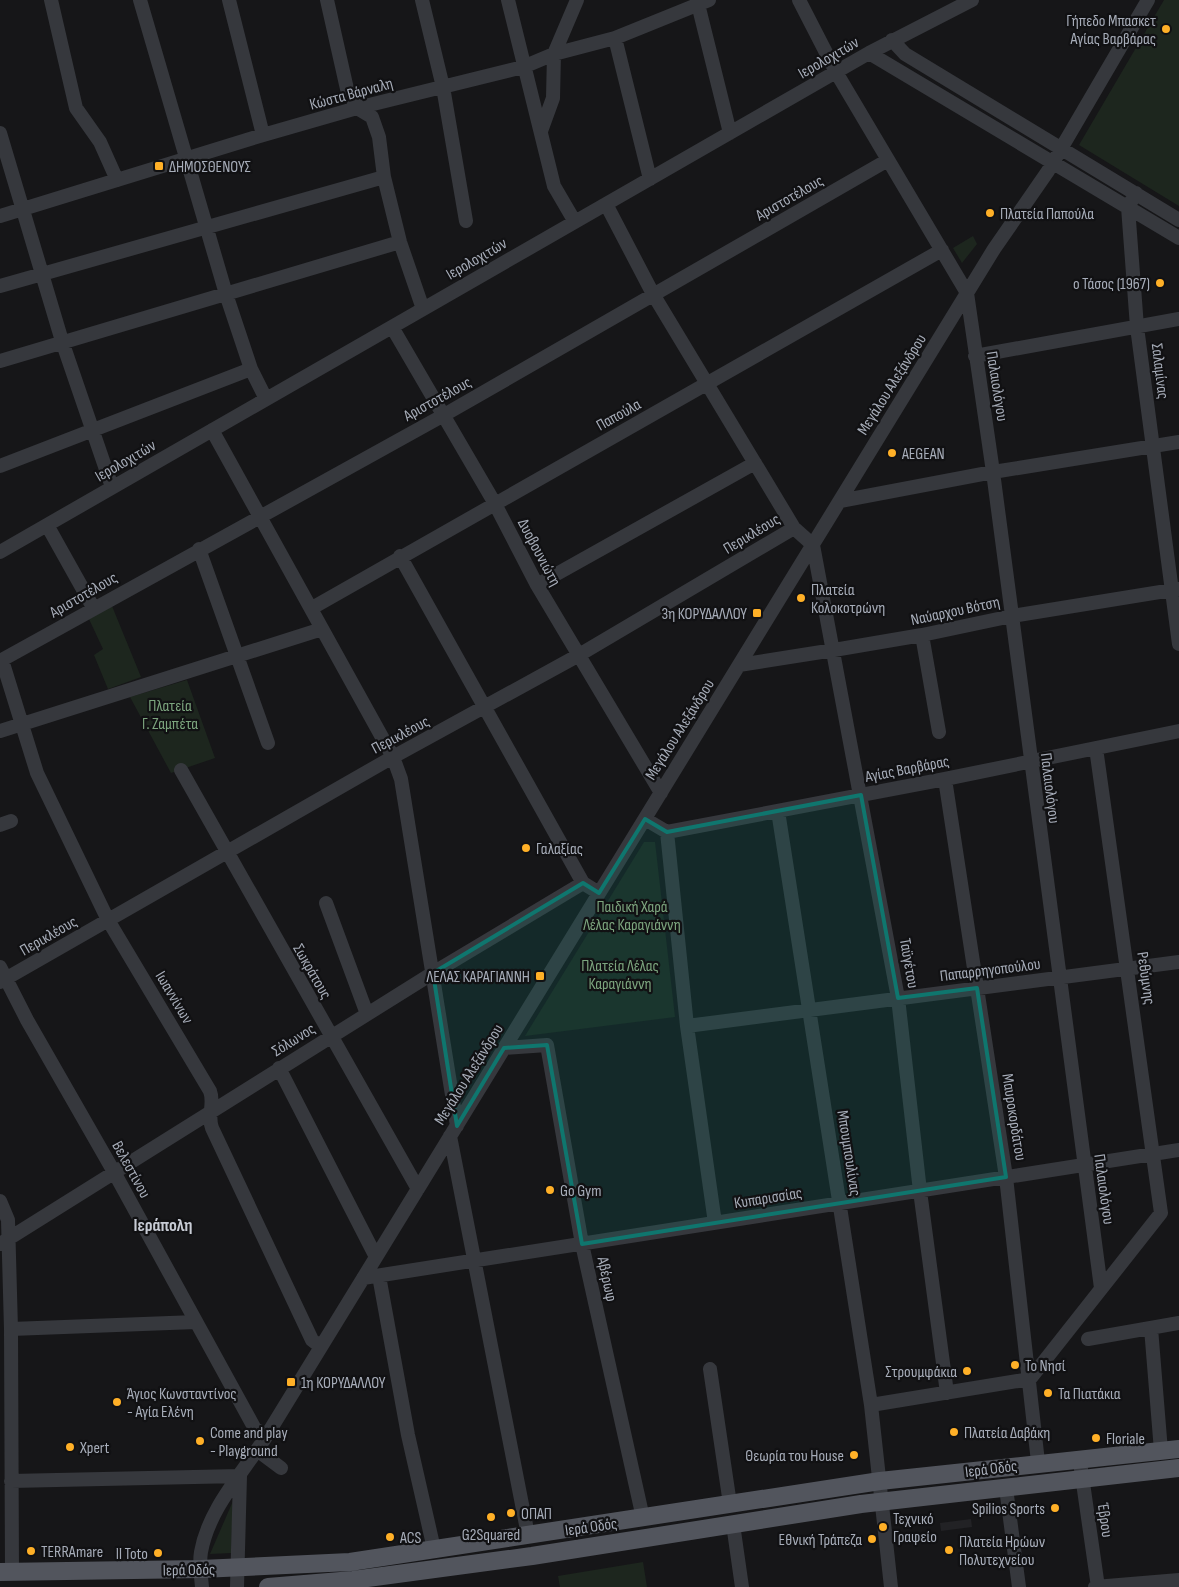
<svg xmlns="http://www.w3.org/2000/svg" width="1179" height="1587" viewBox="0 0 1179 1587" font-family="'Sofia Sans Condensed',sans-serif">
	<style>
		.built { fill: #222225 }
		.green { fill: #1d261e }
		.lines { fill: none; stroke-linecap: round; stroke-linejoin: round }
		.minor { stroke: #36383d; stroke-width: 14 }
		.major { stroke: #52555d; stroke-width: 18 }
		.marked { fill: #0f766e; fill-opacity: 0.2; stroke: #0f766e; stroke-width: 4; stroke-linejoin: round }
		.poi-dot { fill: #ffb027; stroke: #111113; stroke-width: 2 }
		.labels { text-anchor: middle; stroke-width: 4.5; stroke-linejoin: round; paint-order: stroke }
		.poi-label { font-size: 16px; fill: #a7adb9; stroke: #111113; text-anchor: start }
		.street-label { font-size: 16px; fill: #a7adb9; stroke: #111113 }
		.park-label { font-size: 16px; fill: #7ca57e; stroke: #111113 }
		.neighbourhood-label { font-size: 18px; font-weight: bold; fill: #c8ccd5; stroke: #111113 }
	</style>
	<rect width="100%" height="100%" fill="#161618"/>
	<path class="built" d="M971,1519L972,1527L941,1531L940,1523Z"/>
	<path class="green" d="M1164,0H1179V206L1079,145Z
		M973,236L977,244L962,263L953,248Z
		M112,606L141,677L108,689L94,655L103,649L89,619Z
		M187,680L215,758L171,773L130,697Z
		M644,842H655L675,1017L525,1036Z
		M233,1501L231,1553L210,1554Z
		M643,1562L647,1587H560L558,1576Z"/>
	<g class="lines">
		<path class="minor" d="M51,0L76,108L100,142L117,180
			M140,0L226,294L251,369L266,399
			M229,0L263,135
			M327,0L347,89L357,108L372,117L379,137L384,177L400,242L423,309
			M422,0L443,87L466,221
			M508,0L554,186L575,222
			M697,0L730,133
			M799,0L836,72L967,293L993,472L1101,1288
			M615,38L650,179
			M892,40L905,54L1179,220
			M869,53L1179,238
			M541,131L553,98L554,54L577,0
			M0,133L62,341L112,487
			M1136,193L1128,207L1137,327L1179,644
			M606,204L653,294L794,528L813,545L898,998L920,1191L947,1393
			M0,216L263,135L357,108L523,67L554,54L615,38L709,0
			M0,286L384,177
			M392,327L494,502L537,585L661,793
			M975,356L1179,319
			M0,361L400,242
			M212,430L393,757L401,779L457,1126
			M0,466L251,369
			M840,501L993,472L1179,442
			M47,525L94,609
			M199,549L268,743
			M0,552L869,53L972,0
			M400,556L583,883
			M537,585L755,463
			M312,608L942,250
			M922,635L939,732
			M2,660L37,773L108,920L210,1091C215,1104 207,1115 212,1128L312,1340L321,1347
			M0,661L444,415L888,160
			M739,665L834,650L922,635L1012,616L1179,589
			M0,731L322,629
			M181,770L418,1189
			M945,779L1006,1177L1038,1462
			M778,811L871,1405L891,1587
			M645,819L667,832L945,779L1179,731
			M0,825L11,821
			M667,832L687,1026L715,1223
			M326,903L367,1014
			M0,967L27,1020L114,1172L255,1429L267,1435
			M0,982L393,757L579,655L794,528
			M687,1026L1179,962
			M504,1048L547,1045L582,1244L643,1518
			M279,1068L376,1257
			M450,1136L528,1535
			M0,1201L8,1220L11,1329L12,1572
			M0,1244L433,973L583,883L599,893
			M379,1276L408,1435L434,1549
			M363,1278L1179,1150
			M1151,1328L1161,1451
			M11,1329L196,1322
			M1088,1339L1179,1323
			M710,1369L730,1504
			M1030,1379L1161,1213L1096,748
			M871,1405L1030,1379
			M257,1450L281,1468
			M1081,1469L1098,1587
			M11,1481L240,1476
			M1006,1488L1019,1587
			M733,1524L742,1587
			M202,1587C201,1576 199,1563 201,1552C209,1507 244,1472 267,1435L994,249L1048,171L1148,0
			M237,1587L240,1476
			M1095,1587L1179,1580"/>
		<path class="major" d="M0,1572L201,1569L350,1562L880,1481L1179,1449
			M268,1587L353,1580L532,1556L861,1504L1179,1468"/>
	</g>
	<path class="marked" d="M861,795L898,998L977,988L1006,1177L582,1244L547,1045L504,1048L457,1126L433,973L583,883L599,893L645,819L667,832Z"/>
	<g class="poi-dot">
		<circle cx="1166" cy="29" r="5"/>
		<rect x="154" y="161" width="10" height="10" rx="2.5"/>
		<circle cx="990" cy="213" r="5"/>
		<circle cx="1160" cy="283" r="5"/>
		<circle cx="892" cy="453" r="5"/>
		<circle cx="801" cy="598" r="5"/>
		<rect x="752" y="608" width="10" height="10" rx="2.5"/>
		<circle cx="526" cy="848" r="5"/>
		<rect x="535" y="971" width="10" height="10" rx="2.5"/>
		<circle cx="550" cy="1190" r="5"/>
		<circle cx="1015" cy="1365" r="5"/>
		<circle cx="967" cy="1371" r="5"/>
		<rect x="286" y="1377" width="10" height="10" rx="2.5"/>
		<circle cx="1048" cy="1393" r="5"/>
		<circle cx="117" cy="1402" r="5"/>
		<circle cx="954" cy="1432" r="5"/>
		<circle cx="1096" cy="1438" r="5"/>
		<circle cx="200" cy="1441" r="5"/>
		<circle cx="70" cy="1447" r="5"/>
		<circle cx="854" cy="1455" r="5"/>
		<circle cx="1055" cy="1508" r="5"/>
		<circle cx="511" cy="1513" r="5"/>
		<circle cx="491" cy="1517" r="5"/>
		<circle cx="883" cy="1527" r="5"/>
		<circle cx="390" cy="1537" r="5"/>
		<circle cx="872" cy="1539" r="5"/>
		<circle cx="949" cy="1550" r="5"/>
		<circle cx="31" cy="1551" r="5"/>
		<circle cx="158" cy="1553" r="5"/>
	</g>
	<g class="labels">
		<g class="poi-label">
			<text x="1156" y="26" text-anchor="end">Γήπεδο Μπασκετ<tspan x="1156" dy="18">Αγίας Βαρβάρας</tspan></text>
			<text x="169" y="172">ΔΗΜΟΣΘΕΝΟΥΣ</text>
			<text x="1000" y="219">Πλατεία Παπούλα</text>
			<text x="1150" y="289" text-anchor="end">ο Τάσος (1967)</text>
			<text x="902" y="459">AEGEAN</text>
			<text x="811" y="595">Πλατεία<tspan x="811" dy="18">Κολοκοτρώνη</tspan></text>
			<text x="747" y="619" text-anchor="end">3η ΚΟΡΥΔΑΛΛΟΥ</text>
			<text x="536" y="854">Γαλαξίας</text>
			<text x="530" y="982" text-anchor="end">ΛΕΛΑΣ ΚΑΡΑΓΙΑΝΝΗ</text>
			<text x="560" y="1196">Go Gym</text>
			<text x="1025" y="1371">Το Νησί</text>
			<text x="957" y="1377" text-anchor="end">Στρουμφάκια</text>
			<text x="301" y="1388">1η ΚΟΡΥΔΑΛΛΟΥ</text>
			<text x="127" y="1399">Άγιος Κωνσταντίνος<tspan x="127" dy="18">- Αγία Ελένη</tspan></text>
			<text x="1058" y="1399">Τα Πιατάκια</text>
			<text x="210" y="1438">Come and play<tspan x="210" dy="18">- Playground</tspan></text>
			<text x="964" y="1438">Πλατεία Δαβάκη</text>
			<text x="1106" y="1444">Floriale</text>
			<text x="80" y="1453">Xpert</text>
			<text x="844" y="1461" text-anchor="end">Θεωρία του House</text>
			<text x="1045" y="1514" text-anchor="end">Spilios Sports</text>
			<text x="521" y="1519">ΟΠΑΠ</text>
			<text x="893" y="1524">Τεχνικό<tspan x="893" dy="18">Γραφείο</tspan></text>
			<text x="491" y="1540" text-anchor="middle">G2Squared</text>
			<text x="400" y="1543">ACS</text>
			<text x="862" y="1545" text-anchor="end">Εθνική Τράπεζα</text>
			<text x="959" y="1547">Πλατεία Ηρώων<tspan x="959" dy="18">Πολυτεχνείου</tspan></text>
			<text x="41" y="1557">TERRAmare</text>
			<text x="148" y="1559" text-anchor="end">Il Toto</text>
		</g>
		<g class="street-label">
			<text transform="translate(828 57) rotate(-30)" y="6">Ιερολοχιτών</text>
			<text transform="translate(351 93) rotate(-15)" y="6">Κώστα Βάρναλη</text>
			<text transform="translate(789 197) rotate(-30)" y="6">Αριστοτέλους</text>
			<text transform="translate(476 258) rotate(-30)" y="6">Ιερολοχιτών</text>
			<text transform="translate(1161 371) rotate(83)" y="6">Σαλαμίνας</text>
			<text transform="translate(891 384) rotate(-58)" y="6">Μεγάλου Αλεξάνδρου</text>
			<text transform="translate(998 386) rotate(81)" y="6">Παλαιολόγου</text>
			<text transform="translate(437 398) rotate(-29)" y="6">Αριστοτέλους</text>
			<text transform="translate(618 414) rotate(-29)" y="6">Παπούλα</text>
			<text transform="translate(125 460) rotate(-30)" y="6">Ιερολοχιτών</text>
			<text transform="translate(751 533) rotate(-31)" y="6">Περικλέους</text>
			<text transform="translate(540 552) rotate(62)" y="6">Δυοβουνιώτη</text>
			<text transform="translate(83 594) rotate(-30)" y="6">Αριστοτέλους</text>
			<text transform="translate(955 610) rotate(-12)" y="6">Ναύαρχου Βότση</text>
			<text transform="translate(679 729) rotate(-58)" y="6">Μεγάλου Αλεξάνδρου</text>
			<text transform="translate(400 734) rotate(-28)" y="6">Περικλέους</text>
			<text transform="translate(907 768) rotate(-11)" y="6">Αγίας Βαρβάρας</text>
			<text transform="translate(1051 788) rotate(83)" y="6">Παλαιολόγου</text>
			<text transform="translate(48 935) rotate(-30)" y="6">Περικλέους</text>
			<text transform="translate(910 963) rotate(80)" y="6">Ταϋγέτου</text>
			<text transform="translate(990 969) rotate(-7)" y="6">Παπαρρηγοπούλου</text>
			<text transform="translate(313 971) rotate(60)" y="6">Σωκράτους</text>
			<text transform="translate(1147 978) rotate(82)" y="6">Ρεθύμνης</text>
			<text transform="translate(175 997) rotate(59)" y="6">Ιωαννίνων</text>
			<text transform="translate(293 1039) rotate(-32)" y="6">Σόλωνος</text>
			<text transform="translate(468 1074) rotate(-58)" y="6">Μεγάλου Αλεξάνδρου</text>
			<text transform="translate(1015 1117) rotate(81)" y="6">Μαυροκορδάτου</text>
			<text transform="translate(850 1153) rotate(81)" y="6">Μπουμπουλίνας</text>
			<text transform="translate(132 1169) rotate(61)" y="6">Βελεστίνου</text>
			<text transform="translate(1105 1189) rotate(82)" y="6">Παλαιολόγου</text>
			<text transform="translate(768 1197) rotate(-9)" y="6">Κυπαρισσίας</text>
			<text transform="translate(608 1279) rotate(78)" y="6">Αβέρωφ</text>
			<text transform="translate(991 1468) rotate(-7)" y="6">Ιερά Οδός</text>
			<text transform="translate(1106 1520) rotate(82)" y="6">Έβρου</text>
			<text transform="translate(591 1526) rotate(-8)" y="6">Ιερά Οδός</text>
			<text transform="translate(189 1569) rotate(-1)" y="6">Ιερά Οδός</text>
		</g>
		<g class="park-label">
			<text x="170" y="711">Πλατεία<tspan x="170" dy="18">Γ. Ζαμπέτα</tspan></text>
			<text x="632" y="912">Παιδική Χαρά<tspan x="632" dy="18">Λέλας Καραγιάννη</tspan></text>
			<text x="620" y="971">Πλατεία Λέλας<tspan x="620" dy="18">Καραγιάννη</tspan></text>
		</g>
		<g class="neighbourhood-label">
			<text x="163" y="1231">Ιεράπολη</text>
		</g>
	</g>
</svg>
